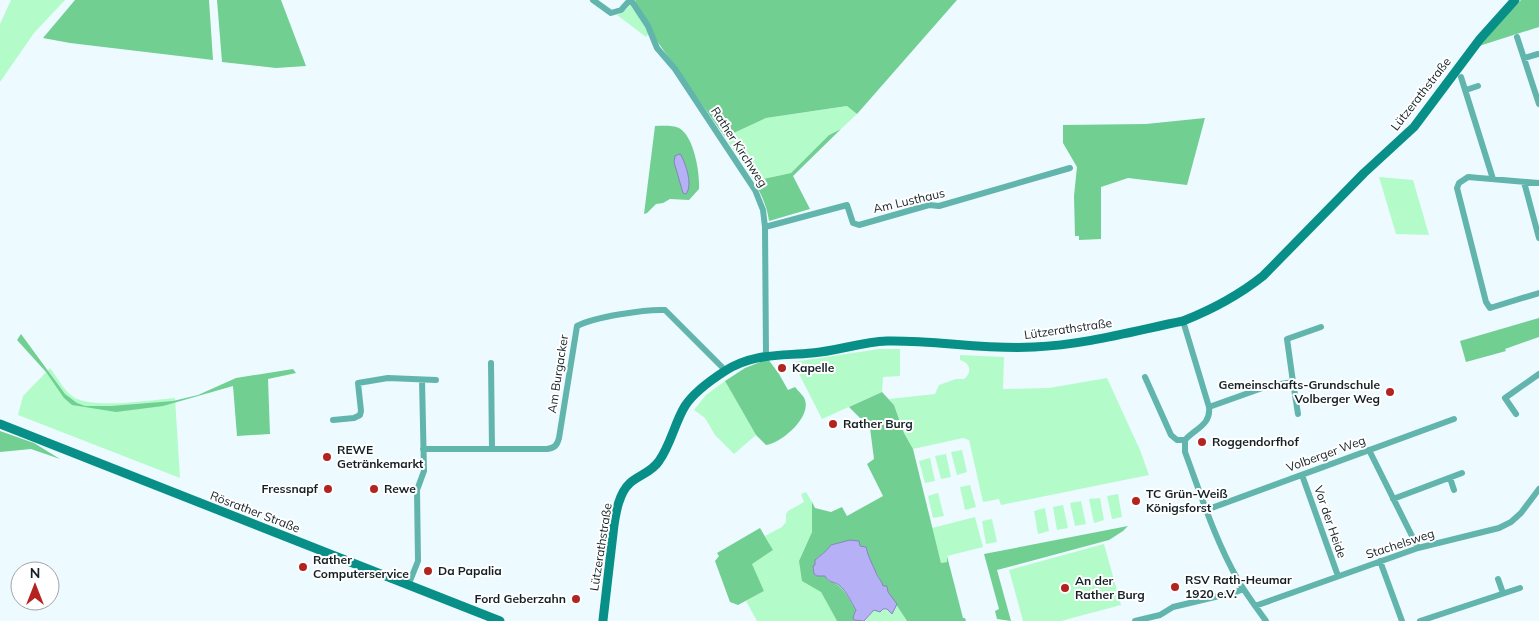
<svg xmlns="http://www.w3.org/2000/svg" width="1539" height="621" viewBox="0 0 1539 621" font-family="Mulish,sans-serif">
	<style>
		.green { fill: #b3fcca }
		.forest { fill: #71cf92 }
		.water { fill: #b6b0f7; stroke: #8685b8 }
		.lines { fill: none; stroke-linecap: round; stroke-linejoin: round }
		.street { stroke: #61b5ad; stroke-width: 6 }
		.secondary { stroke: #088f87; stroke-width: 9 }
		.poi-dot { fill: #b3231f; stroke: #fff; stroke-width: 2 }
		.labels { text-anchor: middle; stroke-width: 4; stroke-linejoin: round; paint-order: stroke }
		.street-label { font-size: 12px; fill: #152126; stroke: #fff }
		.poi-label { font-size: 12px; font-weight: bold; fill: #152126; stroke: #fff; text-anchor: start }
	</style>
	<rect width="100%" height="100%" fill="#edfaff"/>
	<path class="green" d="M11,0H65L34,33L0,82V24Z
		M631,4L649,33L646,37L617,15L627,9Z
		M848,106L857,114L841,129L829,135L791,173L754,181L725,137L766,118Z
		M1379,177L1413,180L1429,235L1396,234Z
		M879,349H900V376L883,377L882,392L822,419L793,362Z
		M960,355L1004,357L1003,389L1049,388L1107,378L1140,450L1149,475L1001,505L999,499L983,502L969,440L963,438L913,449L904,433L894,405L889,399L935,394L939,385L956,379H964C973,372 970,363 960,360Z
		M50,368C57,377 63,389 72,396C90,410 151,400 175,398L180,478L18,415L23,396Z
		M725,381L756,435L734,454L715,435L705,418L694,410L706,395Z
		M962,450L967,472L957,475L951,452Z
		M946,454L951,477L941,479L935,456Z
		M930,458L935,481L925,483L919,461Z
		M970,485L976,507L965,510L960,487Z
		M806,492L812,502V532L799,561L809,584L821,592L837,621H757L746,601L764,591L751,563L773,550L765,536L782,527L786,522V514L788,511L804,502L801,494Z
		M938,493L944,516L933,518L928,496Z
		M1118,494L1122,517L1112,519L1107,496Z
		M1100,498L1104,520L1094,523L1089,499Z
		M1081,501L1086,524L1075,526L1070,503Z
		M1063,505L1068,528L1057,530L1053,507Z
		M1045,508L1049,531L1038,534L1034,511Z
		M975,517L983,547L947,556V562L941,563L932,528Z
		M992,519L997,542L986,544L982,521Z
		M1104,544L1121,605L1061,621H1023L1009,570Z
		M897,604L907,621H865L874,610H893Z"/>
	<path class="forest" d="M75,0H209L213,60L70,43L43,38Z
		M217,0H281L306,66L276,68L222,62Z
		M636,0H957L857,114L847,106L766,118L725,137L657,41L635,1Z
		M1521,0H1539V27L1479,46L1497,24Z
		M1205,118L1187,185L1128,178L1101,187V239L1079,240V236H1075L1074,196L1077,167L1063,143V125L1146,124Z
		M655,126C662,126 672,125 679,128C694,136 700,173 699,189L689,200L670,199L663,203L656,204L647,213L644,214Z
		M841,129L793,176L810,209L769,221C767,206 761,194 754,181L791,173L829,135Z
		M1539,318V337L1505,349L1506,351L1466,362L1460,341Z
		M21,334L65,394L77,403L85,406H111L173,401L198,395L236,378L293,369L296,373L268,379L270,434L237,436L233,386L163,406L116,412L72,405L64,398L46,372L17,340Z
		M768,359L779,374L788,390L795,387C798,391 804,396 805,400C811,418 781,443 766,445L756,435L725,381L745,368Z
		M882,392L894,405L904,433L913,449L941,563L947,562V556L963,618H965L966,621H907L888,592L887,586H883L868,557L866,547L860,546L854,541L831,545C827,551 821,555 815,560V565L813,568L814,574L817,576H825L829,581C844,585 848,598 856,610L853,617L854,620L860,621H837L821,592L802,581L799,561L812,532V502L815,508L831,512L842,507L847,516L883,496L867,464L874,459L870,428L849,407Z
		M0,431L34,443L60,459L31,449L0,452Z
		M1128,526L1123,531L1109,540L997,570L1011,621L997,619L995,611L999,609L984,554Z
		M760,528L773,550L752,564L764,591L738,605L730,602L715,561L719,556L717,553Z"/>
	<path class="water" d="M679,154L681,155C686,165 693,185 686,194L683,193L674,162L675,156Z
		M850,540L859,541L860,546L866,547C868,557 873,565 877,575C879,579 882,581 883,586H887L888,592L897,604L892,614L887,609H883L880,612L874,610L864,621L854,620L853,617L856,610C851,602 846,590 839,585C833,581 829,583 825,576H817L814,574L813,566L815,565V560C821,555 827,551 831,545Z"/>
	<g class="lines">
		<path class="street" d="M593,0L611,13L621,10L630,0
			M631,0L648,26L657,48L675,69L755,190L763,210L765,227L766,356
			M1517,37L1539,104
			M1524,58L1538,54
			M1461,77L1493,179
			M1466,90L1478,86
			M1524,182L1539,238
			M1539,183L1468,177L1459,183L1457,188L1486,302L1490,308L1539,293
			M765,227L847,205L853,223L859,225L929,205L939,206L1070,168
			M1183,321L1209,407C1211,425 1196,428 1185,440V452C1201,495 1215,540 1238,580C1246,594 1256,607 1266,621
			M491,363L492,449
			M1145,377L1171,435L1177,440H1185
			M1293,382L1298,414
			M1209,407L1268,386L1293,382L1287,339L1321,327
			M1516,414L1505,398L1539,374
			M333,420L354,418L360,415L361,411L358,383L388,378L436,380
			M423,449H547C554,448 557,446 559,438L577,326C594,317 646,309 665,310L722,367L724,372
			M1369,450L1418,548
			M1302,475L1338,576
			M1450,478L1454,490
			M1393,499L1462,473
			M1206,510L1454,419
			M1380,561L1402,621
			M1498,579L1503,593
			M408,586L418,561L417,490L424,471L422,380
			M1255,606L1418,548L1499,528L1511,522L1521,513L1539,489
			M1135,621L1160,615L1173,607L1236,592L1243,589
			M1420,621L1520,588"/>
		<path class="secondary" d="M0,424L500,621
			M603,620L614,525C616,512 619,493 630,483C639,475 652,472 659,461C671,444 675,422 685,406C694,392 711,380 725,371C753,353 780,356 812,353C837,351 861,342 887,341C936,340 985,350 1034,347C1084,345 1134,331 1183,321C1211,310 1239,295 1263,276L1364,173L1414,127L1480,39L1515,0"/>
	</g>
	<g class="poi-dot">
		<circle cx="782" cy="368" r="5"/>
		<circle cx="1390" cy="392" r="5"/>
		<circle cx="833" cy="424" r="5"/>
		<circle cx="1202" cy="442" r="5"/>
		<circle cx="327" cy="457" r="5"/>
		<circle cx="328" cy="489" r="5"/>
		<circle cx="374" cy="489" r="5"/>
		<circle cx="1136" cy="501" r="5"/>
		<circle cx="303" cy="567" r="5"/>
		<circle cx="428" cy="571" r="5"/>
		<circle cx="1175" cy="587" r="5"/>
		<circle cx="1065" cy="588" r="5"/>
		<circle cx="576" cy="599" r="5"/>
	</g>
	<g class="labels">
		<g class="street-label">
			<text transform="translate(1421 94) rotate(-52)" y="4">Lützerathstraße</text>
			<text transform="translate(739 147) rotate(57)" y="4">Rather Kirchweg</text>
			<text transform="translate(909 201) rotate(-13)" y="4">Am Lusthaus</text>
			<text transform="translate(1068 329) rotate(-8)" y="4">Lützerathstraße</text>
			<text transform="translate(558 374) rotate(-81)" y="4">Am Burgacker</text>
			<text transform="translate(1326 454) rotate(-20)" y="4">Volberger Weg</text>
			<text transform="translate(255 512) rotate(21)" y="4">Rösrather Straße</text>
			<text transform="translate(1330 522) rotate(71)" y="4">Vor der Heide</text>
			<text transform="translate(1400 544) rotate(-18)" y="4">Stachelsweg</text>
			<text transform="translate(601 547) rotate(-81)" y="4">Lützerathstraße</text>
		</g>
		<g class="poi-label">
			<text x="792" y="372">Kapelle</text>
			<text x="1380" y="389" text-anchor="end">Gemeinschafts-Grundschule<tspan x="1380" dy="14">Volberger Weg</tspan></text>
			<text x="843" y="428">Rather Burg</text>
			<text x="1212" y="446">Roggendorfhof</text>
			<text x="337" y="454">REWE<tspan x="337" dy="14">Getränkemarkt</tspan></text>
			<text x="318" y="493" text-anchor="end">Fressnapf</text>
			<text x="384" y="493">Rewe</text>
			<text x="1146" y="498">TC Grün-Weiß<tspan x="1146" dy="14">Königsforst</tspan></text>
			<text x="313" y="564">Rather<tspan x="313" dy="14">Computerservice</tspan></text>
			<text x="438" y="575">Da Papalia</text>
			<text x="1185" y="584">RSV Rath-Heumar<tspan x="1185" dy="14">1920 e.V.</tspan></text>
			<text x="1075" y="585">An der<tspan x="1075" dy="14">Rather Burg</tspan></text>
			<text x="566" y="603" text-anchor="end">Ford Geberzahn</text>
		</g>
	</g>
	<g transform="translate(35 586)"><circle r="24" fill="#ffffff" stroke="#a1a6a8"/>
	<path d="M0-4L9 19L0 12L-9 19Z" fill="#b3231f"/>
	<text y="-8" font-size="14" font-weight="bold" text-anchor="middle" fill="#152126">N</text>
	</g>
</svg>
